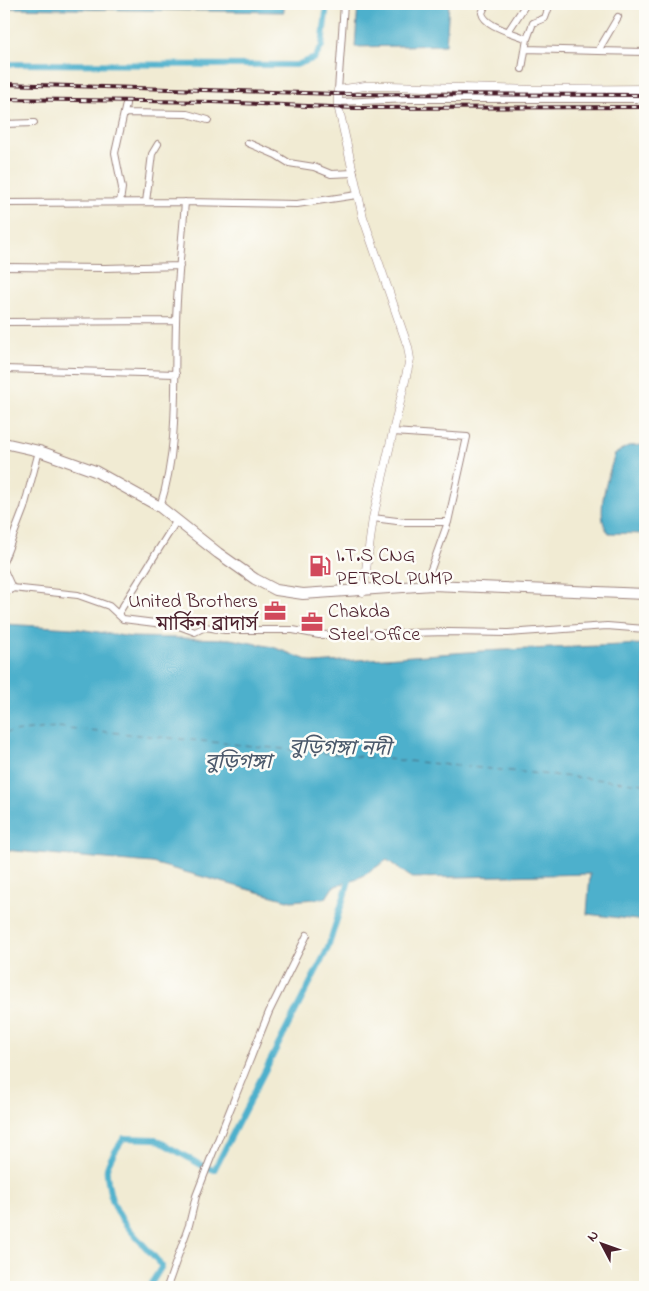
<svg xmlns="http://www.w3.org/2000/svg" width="649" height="1291" viewBox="0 0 649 1291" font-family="'Indie Flower','Noto Sans Bengali',sans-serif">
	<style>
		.water { fill: #4db0cc; stroke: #4c687c }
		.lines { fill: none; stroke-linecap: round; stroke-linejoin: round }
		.canal { stroke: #4db0cc; stroke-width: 6 }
		.ferry { stroke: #4b596b; stroke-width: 1; stroke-dasharray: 6 5; stroke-linecap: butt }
		.minor-casing { stroke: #9e857f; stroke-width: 8 }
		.tertiary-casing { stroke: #9e857f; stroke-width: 9 }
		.trunk-casing { stroke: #9e857f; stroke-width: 12 }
		.minor { stroke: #fff; stroke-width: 6 }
		.tertiary { stroke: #fff; stroke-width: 8 }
		.trunk { stroke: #fff; stroke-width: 10 }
		.rail-casing { stroke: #4a1f2b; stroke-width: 4 }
		.rail { stroke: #fdfcf7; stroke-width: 2; stroke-dasharray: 5.5; stroke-linecap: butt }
		.labels { text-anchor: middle; stroke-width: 5; stroke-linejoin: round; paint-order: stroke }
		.poi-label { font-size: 20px; fill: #4a1f2b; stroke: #fdfcf7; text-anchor: start }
		.water-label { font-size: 21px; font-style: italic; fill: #4b596b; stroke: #fdfcf7 }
	</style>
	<rect width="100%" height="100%" fill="#fdfcf7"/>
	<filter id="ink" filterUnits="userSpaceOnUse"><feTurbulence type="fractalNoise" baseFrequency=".02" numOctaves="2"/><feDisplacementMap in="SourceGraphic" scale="10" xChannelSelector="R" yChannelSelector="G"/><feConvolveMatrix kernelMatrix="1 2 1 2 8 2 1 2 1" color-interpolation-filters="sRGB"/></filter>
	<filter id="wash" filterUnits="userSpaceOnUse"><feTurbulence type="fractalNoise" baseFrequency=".0096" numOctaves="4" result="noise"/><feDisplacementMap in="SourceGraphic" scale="20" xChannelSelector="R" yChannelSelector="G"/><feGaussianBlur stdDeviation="1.12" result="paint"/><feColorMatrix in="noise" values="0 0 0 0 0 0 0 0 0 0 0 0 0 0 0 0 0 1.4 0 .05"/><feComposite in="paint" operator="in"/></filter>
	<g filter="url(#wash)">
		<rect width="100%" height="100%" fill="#f1ebd3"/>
		<path class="water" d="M4,4H284V12L4,8Z
			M358,4H449L446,45L355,47Z
			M642,445L645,446V534L609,533C593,517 609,473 615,454L628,446Z
			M4,624L72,628L131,637L230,639L273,647L315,663L482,651L645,644V921L587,914L590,874L412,878L387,860L363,876L333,887L326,898L291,901L152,863L4,850Z"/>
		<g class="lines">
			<path class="canal" d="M4,64L296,65L315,58L322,46L327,4
				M149,1287L162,1266C140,1238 114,1222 108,1183C108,1179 106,1173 107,1168C110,1157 118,1147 124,1138L155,1139L201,1165L214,1170L328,948L351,874"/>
			<path class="ferry" d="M4,733L57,727L645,784"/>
		</g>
	</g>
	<g filter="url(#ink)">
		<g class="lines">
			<g class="minor-casing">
				<path id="minor" d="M486,4L482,13C485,27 515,33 527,39
					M509,30L526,4
					M526,49L598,51L618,17
					M598,51L645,52
					M522,69L527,39L533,23L545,18L550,4
					M338,90L344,4
					M338,102L411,99H645
					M125,113L187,114L208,120
					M4,124L34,123
					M248,143L276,155L289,163L314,167L331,174L354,173
					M120,202L122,188L115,153L126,104
					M146,202L152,154L158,144
					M4,203L185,202L297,204L357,195
					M4,267L105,268L180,266
					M4,322L176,321
					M4,369L176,374
					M393,432L467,437L448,522L430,572L432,585
					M160,507C179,448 174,385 176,323C177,283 182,242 185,202
					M373,518L405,522H448
					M4,560L24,508L39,451
					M4,570L12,588L11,590L4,589
					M12,588L78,595L109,606L123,619L179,626L195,632L205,627L225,630H293L319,635L449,632L508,633L607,626L645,629
					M118,614L177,520
					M167,1287L189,1225L196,1196L210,1160L269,1012L307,935"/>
			</g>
			<g class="tertiary-casing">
				<path id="tertiary" d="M363,592L373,518L410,359L408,347L363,217L338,105V90L365,86H390L534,90L645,89"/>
			</g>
			<g class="trunk-casing">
				<path id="trunk" d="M4,443L39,451L95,471L160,507L218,553L255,579L276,590L303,594L432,585L645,594"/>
			</g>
			<use href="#minor" class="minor"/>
			<use href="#tertiary" class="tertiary"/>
			<use href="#trunk" class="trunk"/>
			<g class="rail-casing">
				<path id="rail" d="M4,84L337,94L645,95
					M4,99L213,102L355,108L645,107"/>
			</g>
			<use href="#rail" class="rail"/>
		</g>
	</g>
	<defs>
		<g id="fuel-bare" transform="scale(1.725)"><path d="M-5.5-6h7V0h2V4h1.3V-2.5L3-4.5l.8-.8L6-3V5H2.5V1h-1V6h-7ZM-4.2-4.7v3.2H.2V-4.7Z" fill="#d1495b" stroke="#fdfcf7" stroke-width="2.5" paint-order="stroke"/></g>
		<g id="office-bare" transform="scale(1.725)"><path d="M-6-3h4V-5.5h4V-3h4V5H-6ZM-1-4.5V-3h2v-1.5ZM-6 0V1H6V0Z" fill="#d1495b" stroke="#fdfcf7" stroke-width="2.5" paint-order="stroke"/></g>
	</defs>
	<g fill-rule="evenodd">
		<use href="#fuel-bare" x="320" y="566"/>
		<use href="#office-bare" x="275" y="611"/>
		<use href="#office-bare" x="312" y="622"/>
	</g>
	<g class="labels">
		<g class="poi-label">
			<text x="336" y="561">I.T.S CNG<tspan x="336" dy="23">PETROL PUMP</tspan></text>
			<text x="258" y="607" text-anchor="end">United Brothers<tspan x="258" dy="23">মার্কিন ব্রাদার্স</tspan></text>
			<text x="328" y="617">Chakda<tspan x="328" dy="23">Steel Office</tspan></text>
		</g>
		<g class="water-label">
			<text transform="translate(340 747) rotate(1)" y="7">বুড়িগঙ্গা নদী</text>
			<text x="238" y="768">বুড়িগঙ্গা</text>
		</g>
	</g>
	<rect width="649" height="1291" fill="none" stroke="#fdfcf7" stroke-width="20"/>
	<g transform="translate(602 1244) rotate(311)" stroke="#fdfcf7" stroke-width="4" paint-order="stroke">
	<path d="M0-4L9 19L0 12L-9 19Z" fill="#4a1f2b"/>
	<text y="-8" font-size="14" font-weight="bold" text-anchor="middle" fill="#4a1f2b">N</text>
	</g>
</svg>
